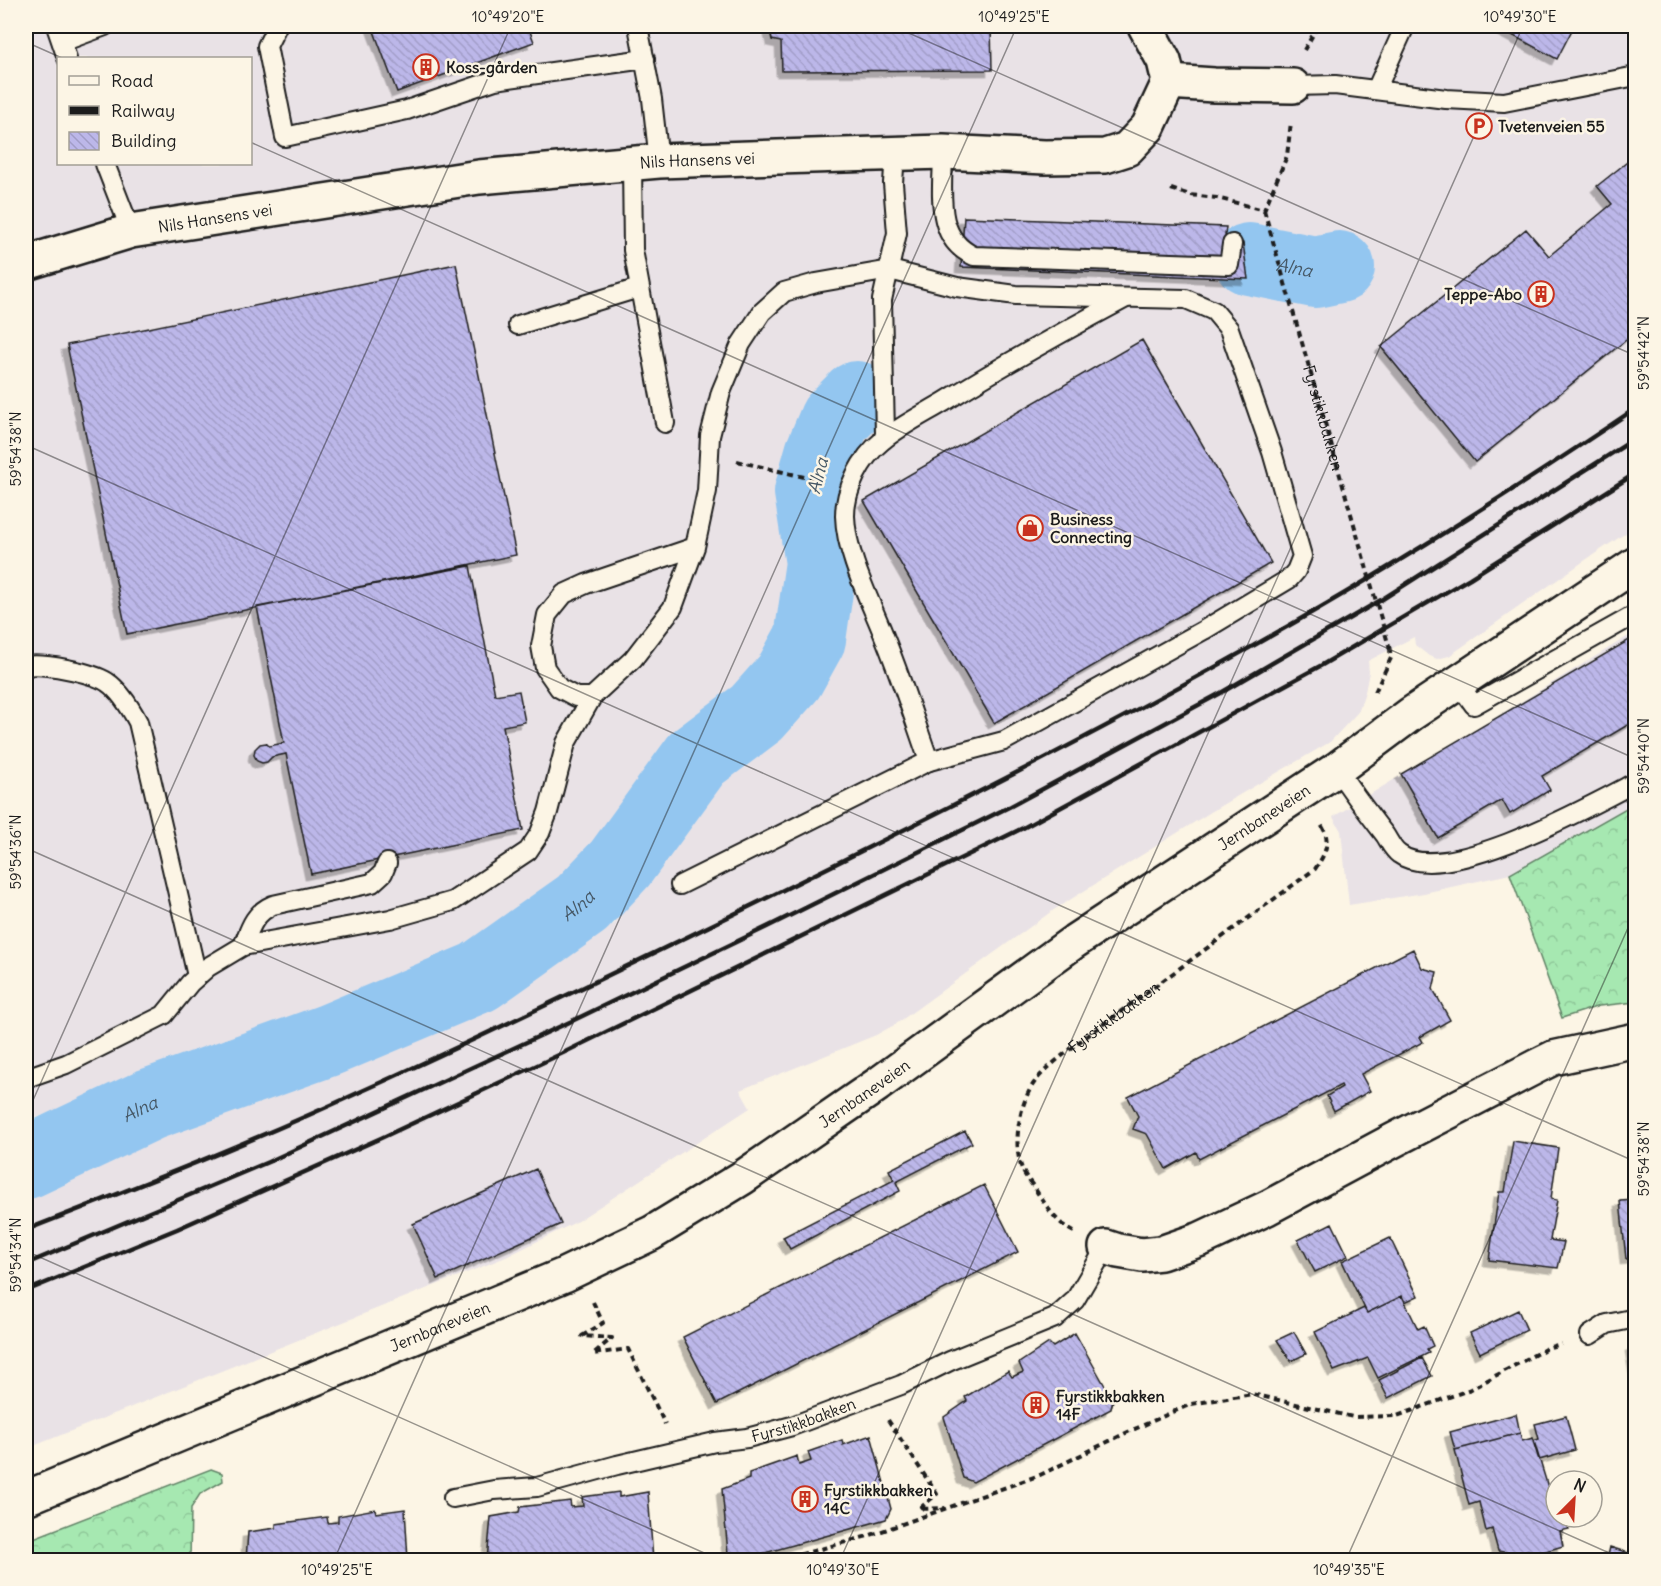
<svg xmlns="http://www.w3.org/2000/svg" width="1661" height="1586" viewBox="0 0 1661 1586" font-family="Delius,sans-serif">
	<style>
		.built { fill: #e9e2e6; fill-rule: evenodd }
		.forest { fill: url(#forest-crowns); stroke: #618266; stroke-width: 1.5 }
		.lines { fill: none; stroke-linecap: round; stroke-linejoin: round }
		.river { stroke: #93c6f0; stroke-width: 72 }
		.building { fill: url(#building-back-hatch); stroke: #1c1c1c; stroke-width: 1.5; filter: url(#shadow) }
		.lane-casing { stroke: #1c1c1c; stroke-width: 22 }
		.street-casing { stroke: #1c1c1c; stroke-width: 38 }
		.secondary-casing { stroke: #1c1c1c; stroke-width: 38 }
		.path { stroke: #1c1c1c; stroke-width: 4; stroke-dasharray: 6 4.5; stroke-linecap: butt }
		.lane { stroke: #fcf5e5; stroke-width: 18 }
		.street { stroke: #fcf5e5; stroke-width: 33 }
		.secondary { stroke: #fcf5e5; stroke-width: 33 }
		.rail { stroke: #1c1c1c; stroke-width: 4.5 }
		.path-bridge { stroke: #1c1c1c; stroke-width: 4; stroke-dasharray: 6 4.5; stroke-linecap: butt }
		.ticks { fill: none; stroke: #1c1c1c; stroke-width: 1.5; stroke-opacity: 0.45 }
		.labels { text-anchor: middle; stroke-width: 5; stroke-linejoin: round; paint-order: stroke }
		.poi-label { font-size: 16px; font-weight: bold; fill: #1c1c1c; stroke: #fcf5e5; text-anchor: start }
		.street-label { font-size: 16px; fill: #1c1c1c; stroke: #fcf5e5 }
		.water-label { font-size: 18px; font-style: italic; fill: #465866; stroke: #fcf5e5 }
		.neatline { fill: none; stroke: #1c1c1c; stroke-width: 2 }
		.ticks-label { font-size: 15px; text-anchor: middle; fill: #1c1c1c }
	</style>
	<defs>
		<pattern id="forest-crowns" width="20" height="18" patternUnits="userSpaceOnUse" patternTransform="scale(1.5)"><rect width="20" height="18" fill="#a6e8b1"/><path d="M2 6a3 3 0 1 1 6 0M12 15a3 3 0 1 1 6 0" fill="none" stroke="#8ec698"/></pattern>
		<pattern id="building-back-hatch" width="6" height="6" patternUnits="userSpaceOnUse" patternTransform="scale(1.5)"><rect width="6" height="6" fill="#bcb7e9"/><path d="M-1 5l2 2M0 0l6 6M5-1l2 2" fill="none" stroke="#a19dc7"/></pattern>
		<filter id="shadow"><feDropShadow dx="-5.5" dy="5.5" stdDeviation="0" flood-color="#0004"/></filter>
	</defs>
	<rect width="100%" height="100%" fill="#fcf5e5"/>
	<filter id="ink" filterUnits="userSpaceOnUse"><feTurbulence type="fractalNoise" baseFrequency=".0167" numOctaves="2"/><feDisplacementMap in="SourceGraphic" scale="12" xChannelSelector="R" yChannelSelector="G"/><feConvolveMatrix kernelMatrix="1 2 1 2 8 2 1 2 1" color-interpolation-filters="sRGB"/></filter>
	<g filter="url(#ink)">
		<path class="built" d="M26,26H1635V527L1584,561L1449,656L1437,659L1429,656L1415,645L1414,637L1368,661L1369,672L1365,692L1358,712L1330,742L1222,805L1052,911L896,1024L876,1035L740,1090L750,1108L576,1222L506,1257L26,1449V1193L252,1101L362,1048L477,999L558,961L618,921L26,1121ZM58,58H250V164H58Z
			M1635,632V803L1510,874L1424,893L1349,905L1341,831L1333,817Z"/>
		<path class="forest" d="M1635,803V1002L1599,1006L1562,1018L1510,874Z
			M211,1469L222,1473L223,1481L200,1494L191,1508L190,1560H26V1541Z"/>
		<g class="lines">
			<g class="river">
				<path id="s1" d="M1249,259L1315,272L1339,267"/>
				<path id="s2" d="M26,1163L151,1104L329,1040L479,977L582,904L620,864L697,758L757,713L789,677L810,639L821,563L810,492L821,453L835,419L857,397"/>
			</g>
		</g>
		<path class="building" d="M372,26H528L534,42L397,92Z
			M769,26H991L992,70L782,71L781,42L772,40Z
			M1495,26H1574L1557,59Z
			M1636,155V332L1475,462L1381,347L1526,229L1549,256L1612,204L1597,186Z
			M964,217L1226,227L1225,235L1243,243L1248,279L961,267Z
			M456,264L516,555L127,634L67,345Z
			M1142,340L1271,563L994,723L864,501Z
			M470,566L495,695L519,691L525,722L503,726L523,830L311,874L286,754L272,757L267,762L262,763L257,761L254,755L255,749L260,744L266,743L269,746L284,743L257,607Z
			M1636,636V720L1542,776L1550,790L1510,814L1502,800L1438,838L1401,774Z
			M1413,949L1422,968L1437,972L1433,989L1450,1020L1420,1037L1423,1042L1361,1074L1370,1091L1334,1111L1327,1096L1342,1087L1341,1085L1199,1159L1196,1152L1166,1169L1147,1134L1133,1129L1138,1116L1128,1097Z
			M965,1131L972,1143L896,1182L900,1191L790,1249L783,1237L894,1180L889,1170Z
			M1513,1141L1558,1148L1551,1199L1557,1200L1550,1240L1564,1242L1558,1268L1489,1260L1499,1192H1505Z
			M536,1169L561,1224L438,1279L413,1224Z
			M984,1185L1018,1252L717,1404L683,1337Z
			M1636,1200V1258L1626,1259L1620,1201Z
			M1332,1223L1348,1256L1315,1272L1298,1240Z
			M1390,1238L1418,1296L1405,1302L1402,1296L1367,1313L1342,1261Z
			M1402,1296L1418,1329L1424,1326L1433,1346L1427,1349L1429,1353L1378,1378L1368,1358L1334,1371L1315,1332L1364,1308L1367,1313Z
			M1518,1310L1527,1330L1480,1353L1470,1333Z
			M1294,1332L1306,1354L1291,1361L1277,1340Z
			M1075,1333L1113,1400L1111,1409L973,1482L963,1478L944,1417L967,1401L965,1397L1008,1371L1012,1377L1023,1372L1019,1363L1049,1343L1053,1347Z
			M1636,1345V1376L1631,1346Z
			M1422,1358L1432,1376L1388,1398L1379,1380Z
			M1516,1414L1520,1433L1455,1450L1450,1432Z
			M1566,1416L1575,1450L1539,1460L1533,1441L1539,1439L1535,1424Z
			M1520,1433L1522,1441L1533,1438L1551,1497L1556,1496V1517H1565L1569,1529L1560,1531L1563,1546L1529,1556L1528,1550L1514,1554L1498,1551L1492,1529L1486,1531L1479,1502L1469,1505L1455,1450Z
			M871,1435L891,1509L886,1519L740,1560L728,1553L722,1489L749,1479V1473L797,1456L799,1465L811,1461L808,1452L842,1440L843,1445Z
			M619,1492V1497L648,1492L653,1560H487L491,1517L519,1512L520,1507L570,1501L571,1507L583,1506L582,1497Z
			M375,1509L376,1513L405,1509L408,1560H246L248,1532L276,1528V1524L327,1517L328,1523L338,1522V1516Z
			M1610,1547L1635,1555L1633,1560H1607Z"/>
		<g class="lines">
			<g class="lane-casing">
				<g id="lane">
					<path d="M56,26L67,58"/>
					<path d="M277,26L267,46L285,137L407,110L495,80L645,59"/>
					<path d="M638,26L652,99L659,161"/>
					<path d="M62,42L105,26"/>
					<path d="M1293,86L1335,85L1446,99L1504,102L1636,76"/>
					<path d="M1376,90L1405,26"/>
					<path d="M943,152C943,189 933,238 974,256L1229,265L1232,244"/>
					<path d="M632,163L633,250L665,423"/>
					<path d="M105,164L131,231"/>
					<path d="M518,325L639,288"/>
					<path d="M883,440L885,434L882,300L897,233L893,183L895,153"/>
					<path d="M26,666C44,663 91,672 107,682C119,690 131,709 138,722L197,976"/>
					<path d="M1458,683L1474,705L1636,614"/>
					<path d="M929,761C915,721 902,681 886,641C872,604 846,556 845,516C845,489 861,458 882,441C900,426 924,414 944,402C1003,365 1064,331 1126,298"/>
					<path d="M1337,769C1352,792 1368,813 1385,835C1389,841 1393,850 1399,854C1443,888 1592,805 1636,782"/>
					<path d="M680,885L929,761L1004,741L1204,630L1289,579L1296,571L1302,556L1272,452L1229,329L1214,311L1186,299L1016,295L957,287L890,270L816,283L784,292L762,312L741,344L721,392L710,436L707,491L695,547L673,607L633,659L592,697H576L559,688L545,668L541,646L547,615L564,594L586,584L695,547"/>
					<path d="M243,946C250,928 254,913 273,905L372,883L383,873L387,863"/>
					<path d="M26,1078L66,1064L164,1015L190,983L208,967L243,946L390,919L453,901L528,851L540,833L548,812L566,743L592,697"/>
					<path d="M1590,1335L1607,1324L1636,1318"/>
					<path id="s4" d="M453,1498L494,1490L537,1487L617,1465L715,1442L747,1438L792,1426L901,1385L950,1361L1055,1318L1075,1300L1106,1247"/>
				</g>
			</g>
			<g class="street-casing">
				<g id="street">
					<path d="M1169,82L1214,85L1293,86"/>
					<path id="s5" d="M26,263L131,231L479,177L659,161L778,157L943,152L1045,157L1105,156L1127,149L1148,127L1169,82L1164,61L1145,26"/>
					<path d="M1106,1247L1118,1251L1142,1255L1161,1253L1201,1239L1267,1208L1394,1140L1537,1066L1553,1058L1636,1040"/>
				</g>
			</g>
			<g class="secondary-casing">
				<g id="secondary">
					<path id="s6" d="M26,1498L564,1275L652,1233L742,1178L877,1085L1075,941L1337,769L1411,714L1636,564"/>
				</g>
			</g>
			<g class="path">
				<path d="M1304,50L1318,26"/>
				<path d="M1171,189L1190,195L1217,198L1264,210L1287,156L1291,122"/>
				<path d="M737,461L821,481"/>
				<path d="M1375,692L1391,658L1390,650"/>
				<path id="s3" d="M1074,1232C1055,1222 1049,1209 1037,1192C1033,1185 1027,1179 1024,1173C1011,1149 1019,1104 1034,1083C1046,1067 1064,1055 1079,1042L1315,869C1326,853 1332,840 1320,823"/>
				<path d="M593,1302L603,1323L582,1336L612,1338L593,1354L628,1349L665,1424"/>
				<path d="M888,1420L937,1494L919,1509L945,1508"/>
				<path d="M780,1560L868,1536L1040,1475L1128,1432L1191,1404L1252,1394L1353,1417L1397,1416L1471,1389L1547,1348L1561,1344"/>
			</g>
			<use href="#lane" class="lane"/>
			<use href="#street" class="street"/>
			<use href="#secondary" class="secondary"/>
			<path class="rail" d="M26,1230C138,1186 252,1142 362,1091C503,1027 642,959 781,891C955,805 1128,718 1297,621C1412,555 1525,483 1636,408
				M26,1264L268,1162L574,1020L767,927L1011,806L1219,694L1381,600L1636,438
				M26,1291L177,1229L381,1138L563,1053L1023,828L1322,665L1470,578L1636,473"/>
			<path class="path-bridge" id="s7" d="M1264,210L1390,650"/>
		</g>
	</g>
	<path class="ticks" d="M893,26L1636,356M26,42L62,58M250,142L1636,759M26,445L1636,1162M26,848L1625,1560M26,1116L511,26M26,1251L720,1560M334,1560L1017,26M840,1560L1523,26M1346,1560L1636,910"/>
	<defs>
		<g id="building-ring" transform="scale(1.35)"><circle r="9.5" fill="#fcf5e5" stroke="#c8321e" stroke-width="1.5"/><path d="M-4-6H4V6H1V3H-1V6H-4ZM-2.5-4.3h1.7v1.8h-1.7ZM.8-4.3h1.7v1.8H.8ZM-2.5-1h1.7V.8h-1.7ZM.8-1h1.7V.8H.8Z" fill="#c8321e"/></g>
		<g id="parking-ring" transform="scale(1.35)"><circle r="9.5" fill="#fcf5e5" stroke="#c8321e" stroke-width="1.5"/><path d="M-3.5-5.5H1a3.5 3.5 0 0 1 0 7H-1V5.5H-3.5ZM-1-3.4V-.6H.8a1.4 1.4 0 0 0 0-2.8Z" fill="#c8321e"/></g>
		<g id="shop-ring" transform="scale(1.35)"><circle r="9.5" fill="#fcf5e5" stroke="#c8321e" stroke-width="1.5"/><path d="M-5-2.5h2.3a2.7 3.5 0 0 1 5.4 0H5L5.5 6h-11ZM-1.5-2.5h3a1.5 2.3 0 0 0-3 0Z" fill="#c8321e"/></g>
	</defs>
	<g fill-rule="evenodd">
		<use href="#building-ring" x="426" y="67"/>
		<use href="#parking-ring" x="1479" y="126"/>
		<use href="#building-ring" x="1541" y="294"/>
		<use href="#shop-ring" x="1030" y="528"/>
		<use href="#building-ring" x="1036" y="1405"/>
		<use href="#building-ring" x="805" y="1499"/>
	</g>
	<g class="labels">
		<g class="poi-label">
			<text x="446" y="73">Koss-gården</text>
			<text x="1498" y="132">Tvetenveien 55</text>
			<text x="1522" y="300" text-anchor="end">Teppe-Abo</text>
			<text x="1050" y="525">Business<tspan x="1050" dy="18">Connecting</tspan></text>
			<text x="1056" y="1402">Fyrstikkbakken<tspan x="1056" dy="18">14F</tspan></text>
			<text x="824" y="1496">Fyrstikkbakken<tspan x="824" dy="18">14C</tspan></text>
		</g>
		<g class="street-label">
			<text dy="6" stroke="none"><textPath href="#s5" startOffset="681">Nils Hansens vei</textPath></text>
			<text dy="6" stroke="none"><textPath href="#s5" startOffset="195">Nils Hansens vei</textPath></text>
			<text dy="6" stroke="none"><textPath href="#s7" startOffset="216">Fyrstikkbakken</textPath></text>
			<text dy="6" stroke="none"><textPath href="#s6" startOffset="1420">Jernbaneveien</textPath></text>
			<text dy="6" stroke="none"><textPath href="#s3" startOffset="276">Fyrstikkbakken</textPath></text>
			<text dy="6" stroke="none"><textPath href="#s6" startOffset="934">Jernbaneveien</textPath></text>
			<text dy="6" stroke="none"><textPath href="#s6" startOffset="448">Jernbaneveien</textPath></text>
			<text dy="6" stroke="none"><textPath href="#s4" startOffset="360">Fyrstikkbakken</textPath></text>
		</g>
		<g class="water-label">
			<text dy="6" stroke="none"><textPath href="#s1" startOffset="46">Alna</textPath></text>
			<text transform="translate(818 476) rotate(-76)" y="6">Alna</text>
			<text dy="6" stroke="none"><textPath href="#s2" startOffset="612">Alna</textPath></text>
			<text dy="6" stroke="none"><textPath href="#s2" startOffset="126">Alna</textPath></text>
		</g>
	</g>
	<rect width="1661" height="1586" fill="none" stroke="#fcf5e5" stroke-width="66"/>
	<rect x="57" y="57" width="195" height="108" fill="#fcf5e5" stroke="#a29e95" stroke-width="1.5"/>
	<rect x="69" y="76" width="30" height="9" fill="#fcf5e5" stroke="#a29e95" stroke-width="1.5"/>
	<text x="111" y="87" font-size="18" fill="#1c1c1c">Road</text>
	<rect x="69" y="106" width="30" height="9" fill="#1c1c1c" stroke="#a29e95" stroke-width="1.5"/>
	<text x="111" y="117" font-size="18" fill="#1c1c1c">Railway</text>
	<rect x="69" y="132" width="30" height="18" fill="url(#building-back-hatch)" stroke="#a29e95" stroke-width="1.5"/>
	<text x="111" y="147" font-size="18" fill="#1c1c1c">Building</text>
	<g transform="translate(1574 1499) rotate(24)"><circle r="28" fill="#fcf5e5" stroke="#a29e95" stroke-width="1.5"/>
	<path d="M0-4.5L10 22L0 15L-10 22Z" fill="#c8321e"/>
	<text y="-9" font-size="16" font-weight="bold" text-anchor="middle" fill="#1c1c1c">N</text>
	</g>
	<rect x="33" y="33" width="1595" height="1520" class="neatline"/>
	<g class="ticks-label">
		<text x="508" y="22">10°49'20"E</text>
		<text x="1014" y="22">10°49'25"E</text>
		<text x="1520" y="22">10°49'30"E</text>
		<text transform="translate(1644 353) rotate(-90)" y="5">59°54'42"N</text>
		<text transform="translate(16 449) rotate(-90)" y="5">59°54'38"N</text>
		<text transform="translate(1644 756) rotate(-90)" y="5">59°54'40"N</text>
		<text transform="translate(16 852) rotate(-90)" y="5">59°54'36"N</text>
		<text transform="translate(1644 1159) rotate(-90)" y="5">59°54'38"N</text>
		<text transform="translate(16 1255) rotate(-90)" y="5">59°54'34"N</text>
		<text x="337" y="1575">10°49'25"E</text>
		<text x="843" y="1575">10°49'30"E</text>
		<text x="1349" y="1575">10°49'35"E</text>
	</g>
</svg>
